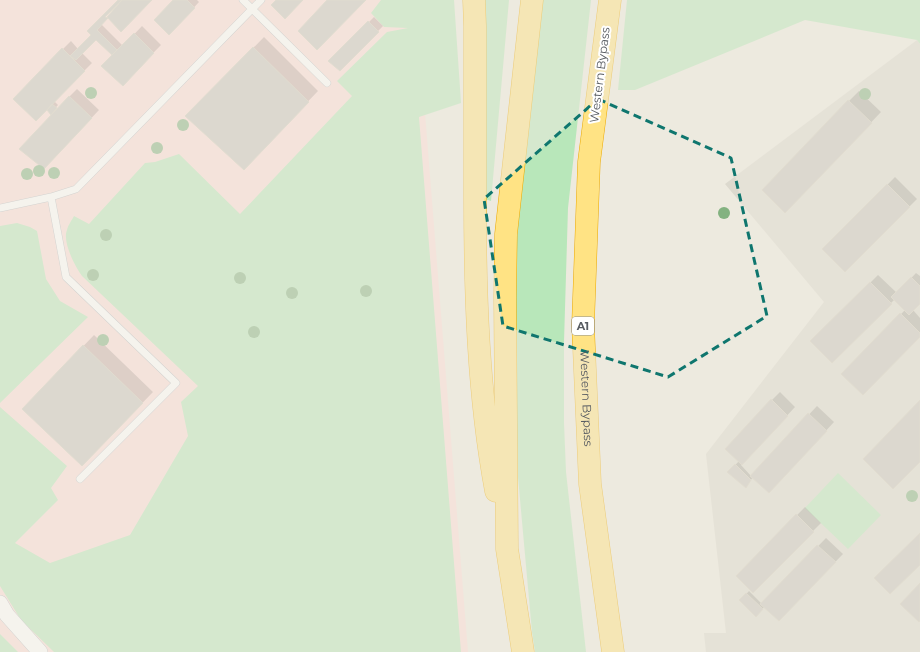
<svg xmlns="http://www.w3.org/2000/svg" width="920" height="652" viewBox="0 0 920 652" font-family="Montserrat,sans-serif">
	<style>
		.education { fill: #dcd9ce }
		.medical { fill: #fddcd8 }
		.green { fill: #b8e7ba }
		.shadow { fill: #0003 }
		.building { fill: #c8c4bc; stroke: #d2ccbd }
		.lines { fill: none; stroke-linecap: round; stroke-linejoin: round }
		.service-casing { stroke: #b7bac0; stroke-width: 8 }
		.minor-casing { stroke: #b7bac0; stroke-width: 16 }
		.motorway-casing { stroke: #eca900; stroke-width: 23 }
		.service { stroke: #fff; stroke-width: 7 }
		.minor { stroke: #fff; stroke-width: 15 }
		.motorway { stroke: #ffe384; stroke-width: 22 }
		.tree { fill: #83b280 }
		.marked { fill: none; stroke: #0f766e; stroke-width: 3; stroke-dasharray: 8 5; stroke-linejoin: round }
		.labels { text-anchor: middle; stroke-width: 4; stroke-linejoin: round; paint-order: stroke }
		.shield { fill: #fff; stroke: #8a8d91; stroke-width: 1 }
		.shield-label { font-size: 11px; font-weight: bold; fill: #585c62 }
		.street-label { font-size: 12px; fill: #585c62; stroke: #fff }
	</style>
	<rect width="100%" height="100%" fill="#edeadf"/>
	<path class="education" d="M917,40L920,44V652H706L704,633H726L706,454L824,302L725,184Z"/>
	<path class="medical" d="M0,0H416L468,652H0Z"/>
	<path class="green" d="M381,0H454L461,103L419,117L461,652H54L21,620L0,586V407L67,466L51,488L58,500L15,543L50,563L130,535L188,436L181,402L198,386L82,276C75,266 62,242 67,230C68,225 72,220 74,216L89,224L145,163L155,162L179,154L240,214L352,96L337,81L387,32L408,28L384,27L371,13Z
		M484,0H509L491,201L482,198Z
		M540,0H591L568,208L564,342V423L566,472L586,652H535L532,632L518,477L514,320L519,189Z
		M627,0H920V44L917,40L805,20L635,90H618Z
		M17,223L30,227L37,231L46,279L60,301L88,317L0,403V226Z
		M838,473L881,515L848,549L805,508Z
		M0,634L18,652H0Z"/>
	<path class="shadow" d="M120,0H151L119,4L118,3L103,17L101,24L123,46L142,26L161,45L123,84L113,55L96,38L82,53L92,63L54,101L58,105L51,113L48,110L63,49L71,41L78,49L92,35L89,31Z
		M175,0H197L199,2L174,29Z
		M374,17L383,26L340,70L330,61Z
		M264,37L318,91L254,158L186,116Z
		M77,89L99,110L52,160L69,97Z
		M859,91L881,112L796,201L849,101Z
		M895,177L917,199L845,271L824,249Z
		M916,273L920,276V303L913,310L920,318V336L842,374L905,310L895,299L832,362L812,341L878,275L897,293Z
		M94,335L153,392L92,455L23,409Z
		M780,392L795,407L741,465L751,476L817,406L834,422L777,484L753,477L746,487L729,472L739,461L772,400Z
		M805,507L821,523L753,591L737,576Z
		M826,538L843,554L779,620L765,606L759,613L741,600L749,591L762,604Z"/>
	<path class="building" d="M118,0H122L105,17L108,18L97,30L117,50L112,55L96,40L76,60L70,56L91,35L87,31Z
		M122,0H152L121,32L107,17Z
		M173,0H187L195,8L169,35L154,20Z
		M276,0H303L285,19L271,5Z
		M327,0H366L317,50L298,31Z
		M368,21L379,32L340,71L328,61Z
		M134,33L154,53L123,86L101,66Z
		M253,47L309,102L244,170L185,116Z
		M62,48L85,71L36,121L13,99Z
		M69,96L92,118L44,169L19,149Z
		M848,100L872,123L785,213L762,190Z
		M52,104L57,108L51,115L47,110Z
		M887,184L910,207L845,272L822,249Z
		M911,277L920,286V304L909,315L891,297Z
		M870,282L892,304L832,363L810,341Z
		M900,313L920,333V337L863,395L841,374Z
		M83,345L143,403L82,466L22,409Z
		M771,399L788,416L742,465L725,449Z
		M920,400V462L893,489L863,459Z
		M808,413L827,431L769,493L750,476Z
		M735,464L751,480L746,488L727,472Z
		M796,514L814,532L753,593L736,576Z
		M920,533V565L890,594L874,578Z
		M817,545L836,562L779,621L760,604Z
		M920,583V621L919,622L900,604Z
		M746,593L763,609L756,617L739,600Z"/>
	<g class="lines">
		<g class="service-casing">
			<path id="service" d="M243,0L327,83
				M0,208L51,197
				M80,479L176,383L66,277L51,197L76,189L261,0"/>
		</g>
		<g class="minor-casing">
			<path id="minor" d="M0,603L7,615L40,652"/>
		</g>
		<g class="motorway-casing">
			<g id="motorway">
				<path d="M474,0L475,26C475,83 475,139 475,196C475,294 478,394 496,491"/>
				<path id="s1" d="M610,0L589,162L583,325L590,484L613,652"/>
				<path d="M523,652L507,549L505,297L506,234L532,0"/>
			</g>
		</g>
		<use href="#service" class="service"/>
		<use href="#minor" class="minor"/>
		<use href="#motorway" class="motorway"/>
	</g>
	<g class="tree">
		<circle cx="91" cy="93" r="6"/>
		<circle cx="865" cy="94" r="6"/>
		<circle cx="183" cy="125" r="6"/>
		<circle cx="157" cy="148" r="6"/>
		<circle cx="39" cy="171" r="6"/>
		<circle cx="54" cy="173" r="6"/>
		<circle cx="27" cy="174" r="6"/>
		<circle cx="724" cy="213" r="6"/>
		<circle cx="106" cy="235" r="6"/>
		<circle cx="93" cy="275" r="6"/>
		<circle cx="240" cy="278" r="6"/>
		<circle cx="366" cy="291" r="6"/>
		<circle cx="292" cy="293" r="6"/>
		<circle cx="254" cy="332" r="6"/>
		<circle cx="103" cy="340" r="6"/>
		<circle cx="912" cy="496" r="6"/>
	</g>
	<path d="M0 0H920V652H0ZM598,99L731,158L767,316L668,377L503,326L484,199Z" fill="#edeadf" fill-opacity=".55" fill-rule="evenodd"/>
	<path class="marked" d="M598,99L731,158L767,316L668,377L503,326L484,199Z"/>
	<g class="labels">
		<rect class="shield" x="572" y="317" width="22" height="18" rx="3"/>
		<g class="shield-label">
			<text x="583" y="330">A1</text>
		</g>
		<g class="street-label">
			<text transform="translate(600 75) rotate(-83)" y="4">Western Bypass</text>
			<text dy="4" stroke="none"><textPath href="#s1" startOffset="400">Western Bypass</textPath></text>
		</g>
	</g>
</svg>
